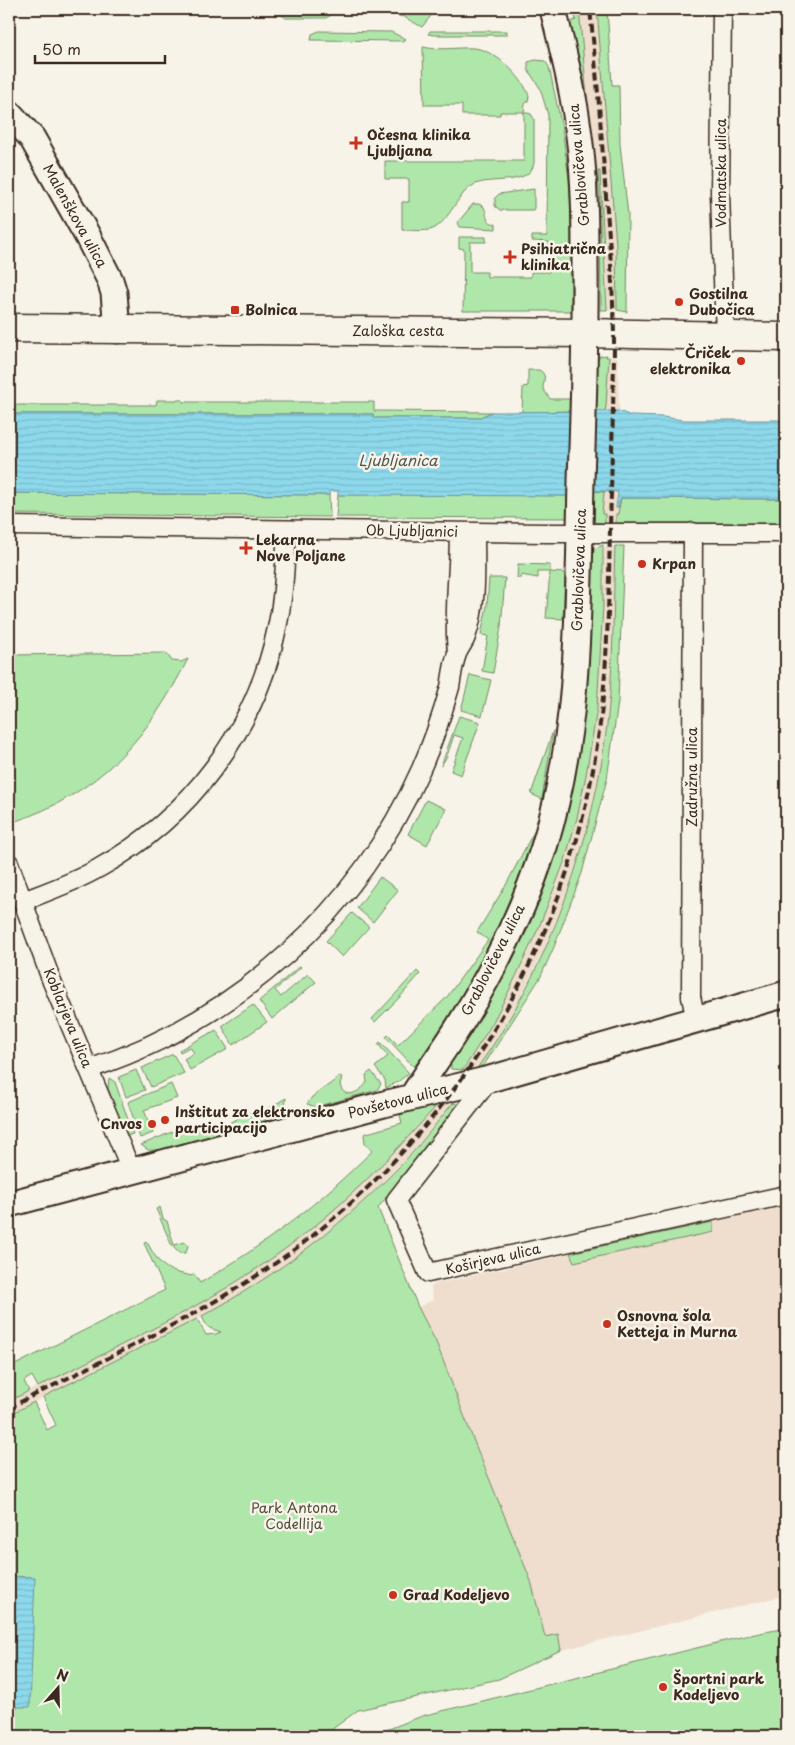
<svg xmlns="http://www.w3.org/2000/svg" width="795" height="1745" viewBox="0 0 795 1745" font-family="'Playpen Sans',sans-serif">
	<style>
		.built { fill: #efddce }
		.green { fill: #afe7aa; stroke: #758864 }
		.water { fill: url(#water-rules); stroke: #6c939a }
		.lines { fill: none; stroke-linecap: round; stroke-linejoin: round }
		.street-casing { stroke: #3b2a1e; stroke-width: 21 }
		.secondary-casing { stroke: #3b2a1e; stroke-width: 29 }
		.primary-casing { stroke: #3b2a1e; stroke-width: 31 }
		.street { stroke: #f7f3e8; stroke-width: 18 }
		.secondary { stroke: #f7f3e8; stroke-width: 25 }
		.primary { stroke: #f7f3e8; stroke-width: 28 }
		.rail { stroke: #3b2a1e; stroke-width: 4; stroke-dasharray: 8 4; stroke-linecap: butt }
		.poi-dot { fill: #c8321e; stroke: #f7f3e8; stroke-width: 2 }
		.labels { text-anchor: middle; stroke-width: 5; stroke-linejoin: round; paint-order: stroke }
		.poi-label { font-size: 14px; font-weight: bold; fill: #3b2a1e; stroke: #f7f3e8; text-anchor: start }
		.street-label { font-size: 14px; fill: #3b2a1e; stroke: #f7f3e8 }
		.park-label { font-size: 14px; fill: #52503a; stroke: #f7f3e8 }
		.water-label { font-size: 15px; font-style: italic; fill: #505652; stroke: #f7f3e8 }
	</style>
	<defs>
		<pattern id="water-rules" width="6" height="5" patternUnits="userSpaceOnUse" patternTransform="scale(1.25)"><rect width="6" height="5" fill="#8dd9ec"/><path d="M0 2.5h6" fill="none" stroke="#7bbaca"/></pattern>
	</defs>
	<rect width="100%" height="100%" fill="#f7f3e8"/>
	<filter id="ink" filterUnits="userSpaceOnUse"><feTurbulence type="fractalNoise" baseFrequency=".02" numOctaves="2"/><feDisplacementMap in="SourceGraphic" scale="10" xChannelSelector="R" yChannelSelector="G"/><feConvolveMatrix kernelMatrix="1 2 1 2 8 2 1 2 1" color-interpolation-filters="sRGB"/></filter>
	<g filter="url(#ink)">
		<path class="built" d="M579,9H597V11L616,244L617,310H607L600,171H594Z
			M609,357H618L619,411L616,508H618V514H616V523H605V514H602L605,411Z
			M615,546L612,658L608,716L599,777L584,840L565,899L547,943L518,1003L489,1052L478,1067L463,1070L492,1024L525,959L539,927L565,860L586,775L597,709L603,605L604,547Z
			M455,1100L405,1160L380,1185L354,1210L289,1263L235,1298L194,1321L9,1415V1401L188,1310L255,1269L285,1249L344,1201L409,1136L439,1103Z
			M786,1206V1595L561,1650L558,1634L545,1638L531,1581L473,1439L436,1342L418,1307L433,1300L431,1287L435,1284Z"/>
		<path class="green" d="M278,9H334C334,13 330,16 326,18H286L280,14Z
			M350,9H366L367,10H433V13L422,27L404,17L389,13H353Z
			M573,9H579L593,164L580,74L570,22L576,20Z
			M597,9H607L612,85H619L620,144L628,215L627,312L617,310L616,244Z
			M319,31L391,32L406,39L403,41L311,40L312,34Z
			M430,31H507V35H434L428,34Z
			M423,47C439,51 458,47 474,48C495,50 523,77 529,96L528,101L525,104L524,112L531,114L534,119V163C530,186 493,177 476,184C458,191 450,221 433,229C424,232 411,230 402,230V202H409V179H385V161H524V112H500V115H462V105H424Z
			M536,60L545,61L549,67L562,128L569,179L571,215V311H463L464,249L459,248V237H486V242H470V272H487V277H531V272H549V242L532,241V236H547L548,115L540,88L528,70V62Z
			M598,171H600L607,310H601L600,209Z
			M534,189V208L533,210H500L495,206V198L499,194Z
			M473,204H479L484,207C488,215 484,222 496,224V229L460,227L458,223L459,221Z
			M607,355L606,357H609L606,406L605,411L592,429L597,360L600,356Z
			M528,370H539C548,375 543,380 543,389L550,399H572V411L522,412L523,387L528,386Z
			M157,400H183V402H374V411L492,412L478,418H374L373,414H9V405H156Z
			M591,491L604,492L602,514H605V523L592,522Z
			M9,493L329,495L330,517L9,514Z
			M425,494L570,496V518L336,517L338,495Z
			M621,498L786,499V523H616V514H618Z
			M603,545V605L597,709L586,775L577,818L565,860L539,927L510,989L492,1024L463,1070L451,1069V1064L448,1062L519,939L591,555L594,549Z
			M615,546H624L618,702L607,779L582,873L554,947L540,978L484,1065L478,1067C550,967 595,837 608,716C614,659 613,602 615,546Z
			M518,564L550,565V572L565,573L563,619L546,618L550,572H538V578L521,575V578H517Z
			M489,578H505L501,627L493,673L482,671L488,636L481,635L487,606Z
			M166,653L172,661L181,662L188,659C148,738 99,794 13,822L9,810V655Z
			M470,675L491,680L482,716L461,710Z
			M459,716L480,722L461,775L451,771L463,738L454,735L447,756L441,766Z
			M553,731L542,799L531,794Z
			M426,800L446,809L427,845L408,834Z
			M534,834C509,913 464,1003 414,1067L386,1037L388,1035L398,1045L447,997L488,940L477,932L506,885L532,835Z
			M380,877L398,890L373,922L357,908Z
			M352,913L369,927L342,957L326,941Z
			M300,966L301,967L275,990L281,997L308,974L316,982L272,1019L259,1001Z
			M417,971L420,974L399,998L375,1022L372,1019Z
			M253,1005L267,1022L233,1045L222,1026Z
			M216,1030L228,1049L190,1070L184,1059L194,1053L190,1047L180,1052L179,1050Z
			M380,1042L409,1073L399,1081L386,1088L385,1080L375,1067L388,1056L378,1044Z
			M173,1054L184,1073L151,1087L142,1068Z
			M136,1070L145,1090L126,1097L119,1077Z
			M371,1071L381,1084L377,1090L316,1107L307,1104L312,1097L341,1076L342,1078L340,1085C344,1101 361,1092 367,1082L366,1075Z
			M109,1078L115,1082L133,1134L126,1136L108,1089Z
			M171,1084L177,1098L144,1110L153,1133L140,1138L128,1102Z
			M286,1098L285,1106L278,1117L160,1150H148L141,1145L191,1124L194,1132L215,1123L219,1128L254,1110L257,1115Z
			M439,1103C392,1156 343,1207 285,1249C209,1305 121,1344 38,1387L32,1376L24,1381L29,1391L9,1401V1368L165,1290L144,1243L147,1242C154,1255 160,1267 175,1272C180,1274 186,1274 191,1276L194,1274L200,1283C263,1246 320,1203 372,1151L365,1143L364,1134L402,1123L400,1115Z
			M453,1103L460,1105L378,1208L418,1307L436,1342L473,1439L531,1581L545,1637L558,1634L561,1650L499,1679L358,1710L323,1736H9V1415L34,1402L47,1430L56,1425L43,1397L197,1319L206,1335L216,1334L221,1332C209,1328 207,1329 202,1316C278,1275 344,1224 404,1162C421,1144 436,1123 453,1103Z
			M160,1207L163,1219L167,1221L174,1245L184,1242L188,1245L187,1250L185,1253H179L172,1246L156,1209Z
			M713,1222V1232L709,1233L574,1262L570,1253Z
			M786,1628V1736H371L422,1716L745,1636Z"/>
		<path class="water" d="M619,411L631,416L663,417L683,420H786V499L621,498L618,508H616L618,492L591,491L570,496L338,495V491H330L329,495L9,493V414H373L374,418H478L492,412Z
			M9,1576L35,1577L30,1707H9Z"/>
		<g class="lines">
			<g class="street-casing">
				<path id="street" d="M722,9L720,193L725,336
					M9,526L548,533H786
					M693,532L691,997L696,1021
					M457,653C453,613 459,572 459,532
					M9,863L52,982L132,1172
					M23,901C49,891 75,882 99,868C190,818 256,729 277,628C284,596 285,563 287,530
					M89,1069C236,1021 358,911 421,769C433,742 442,715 450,687C452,676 453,664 457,654C459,648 464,643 466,637C478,604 475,566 475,532
					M490,1079L396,1200L428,1273L786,1195"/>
			</g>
			<g class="secondary-casing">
				<path id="secondary" d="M9,113L32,138L87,235L110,280L114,293L117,330
					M412,1097C427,1073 444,1050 459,1026C494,970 524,910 544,847C581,729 578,604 581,482C583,410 586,338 585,267C585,223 585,179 579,136C574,93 563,51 553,9
					M9,1204L384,1104L490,1079L786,994"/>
			</g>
			<g class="primary-casing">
				<path id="primary" d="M9,328L586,333L786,337"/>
			</g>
			<use href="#street" class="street"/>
			<use href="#secondary" class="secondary"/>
			<use href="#primary" class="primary"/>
			<path class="rail" d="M9,1408C120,1350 238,1301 334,1218C475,1097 570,929 597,745C610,662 608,578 611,494C612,441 614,388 614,335C613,285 609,234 605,184C601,126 596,67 590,9"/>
		</g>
	</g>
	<g class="poi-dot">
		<path d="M353.5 135.5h5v5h5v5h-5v5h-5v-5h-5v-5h5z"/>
		<path d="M507.5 249.5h5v5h5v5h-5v5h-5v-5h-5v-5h5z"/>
		<circle cx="679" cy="302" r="5"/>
		<rect x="230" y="305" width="10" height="10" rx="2.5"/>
		<circle cx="741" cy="361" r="5"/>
		<path d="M243.5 540.5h5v5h5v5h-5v5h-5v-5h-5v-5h5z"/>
		<circle cx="642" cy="564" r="5"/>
		<circle cx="165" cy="1120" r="5"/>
		<circle cx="152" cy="1124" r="5"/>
		<circle cx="607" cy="1324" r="5"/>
		<circle cx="393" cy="1595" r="5"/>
		<circle cx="663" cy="1687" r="5"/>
	</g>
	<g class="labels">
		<g class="poi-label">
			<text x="367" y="140">Očesna klinika<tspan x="367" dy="16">Ljubljana</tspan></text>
			<text x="521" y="254">Psihiatrična<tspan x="521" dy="16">klinika</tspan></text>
			<text x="689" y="299">Gostilna<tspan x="689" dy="16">Dubočica</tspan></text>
			<text x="245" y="315">Bolnica</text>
			<text x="731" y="358" text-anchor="end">Čriček<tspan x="731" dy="16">elektronika</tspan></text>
			<text x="256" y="545">Lekarna<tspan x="256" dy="16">Nove Poljane</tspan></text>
			<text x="652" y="569">Krpan</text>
			<text x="175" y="1117">Inštitut za elektronsko<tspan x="175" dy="16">participacijo</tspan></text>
			<text x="142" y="1129" text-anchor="end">Cnvos</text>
			<text x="617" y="1321">Osnovna šola<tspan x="617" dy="16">Ketteja in Murna</tspan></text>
			<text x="403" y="1600">Grad Kodeljevo</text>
			<text x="673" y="1684">Športni park<tspan x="673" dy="16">Kodeljevo</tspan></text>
		</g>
		<g class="street-label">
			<text transform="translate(579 165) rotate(-95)" y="5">Grablovičeva ulica</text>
			<text transform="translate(721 173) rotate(-90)" y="5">Vodmatska ulica</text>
			<text transform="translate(75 216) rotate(61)" y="5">Malenškova ulica</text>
			<text x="398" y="336">Zaloška cesta</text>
			<text transform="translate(412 531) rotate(1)" y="5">Ob Ljubljanici</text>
			<text transform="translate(579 570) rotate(-88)" y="5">Grablovičeva ulica</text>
			<text transform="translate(692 777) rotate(-90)" y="5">Zadružna ulica</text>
			<text transform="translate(493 960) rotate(-63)" y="5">Grablovičeva ulica</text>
			<text transform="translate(68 1018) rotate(68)" y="5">Koblarjeva ulica</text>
			<text transform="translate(398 1101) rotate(-14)" y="5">Povšetova ulica</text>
			<text transform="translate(493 1259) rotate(-13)" y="5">Koširjeva ulica</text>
		</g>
		<g class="park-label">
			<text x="294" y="1513">Park Antona<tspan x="294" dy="16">Codellija</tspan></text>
		</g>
		<g class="water-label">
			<text x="398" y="466">Ljubljanica</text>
		</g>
	</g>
	<rect width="795" height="1745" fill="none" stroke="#f7f3e8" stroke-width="30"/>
	<rect x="15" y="15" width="765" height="1715" fill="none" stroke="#3b2a1e" stroke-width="2" filter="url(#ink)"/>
	<g transform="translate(58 1688) rotate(20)" stroke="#f7f3e8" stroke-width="4" paint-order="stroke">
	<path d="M0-4L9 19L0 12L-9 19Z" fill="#3b2a1e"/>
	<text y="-8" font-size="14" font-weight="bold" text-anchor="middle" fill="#3b2a1e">N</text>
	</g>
	<path d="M35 55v8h130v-8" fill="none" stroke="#3b2a1e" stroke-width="2.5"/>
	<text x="42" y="55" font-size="15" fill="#3b2a1e" stroke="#f7f3e8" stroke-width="4" paint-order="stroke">50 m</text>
</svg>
